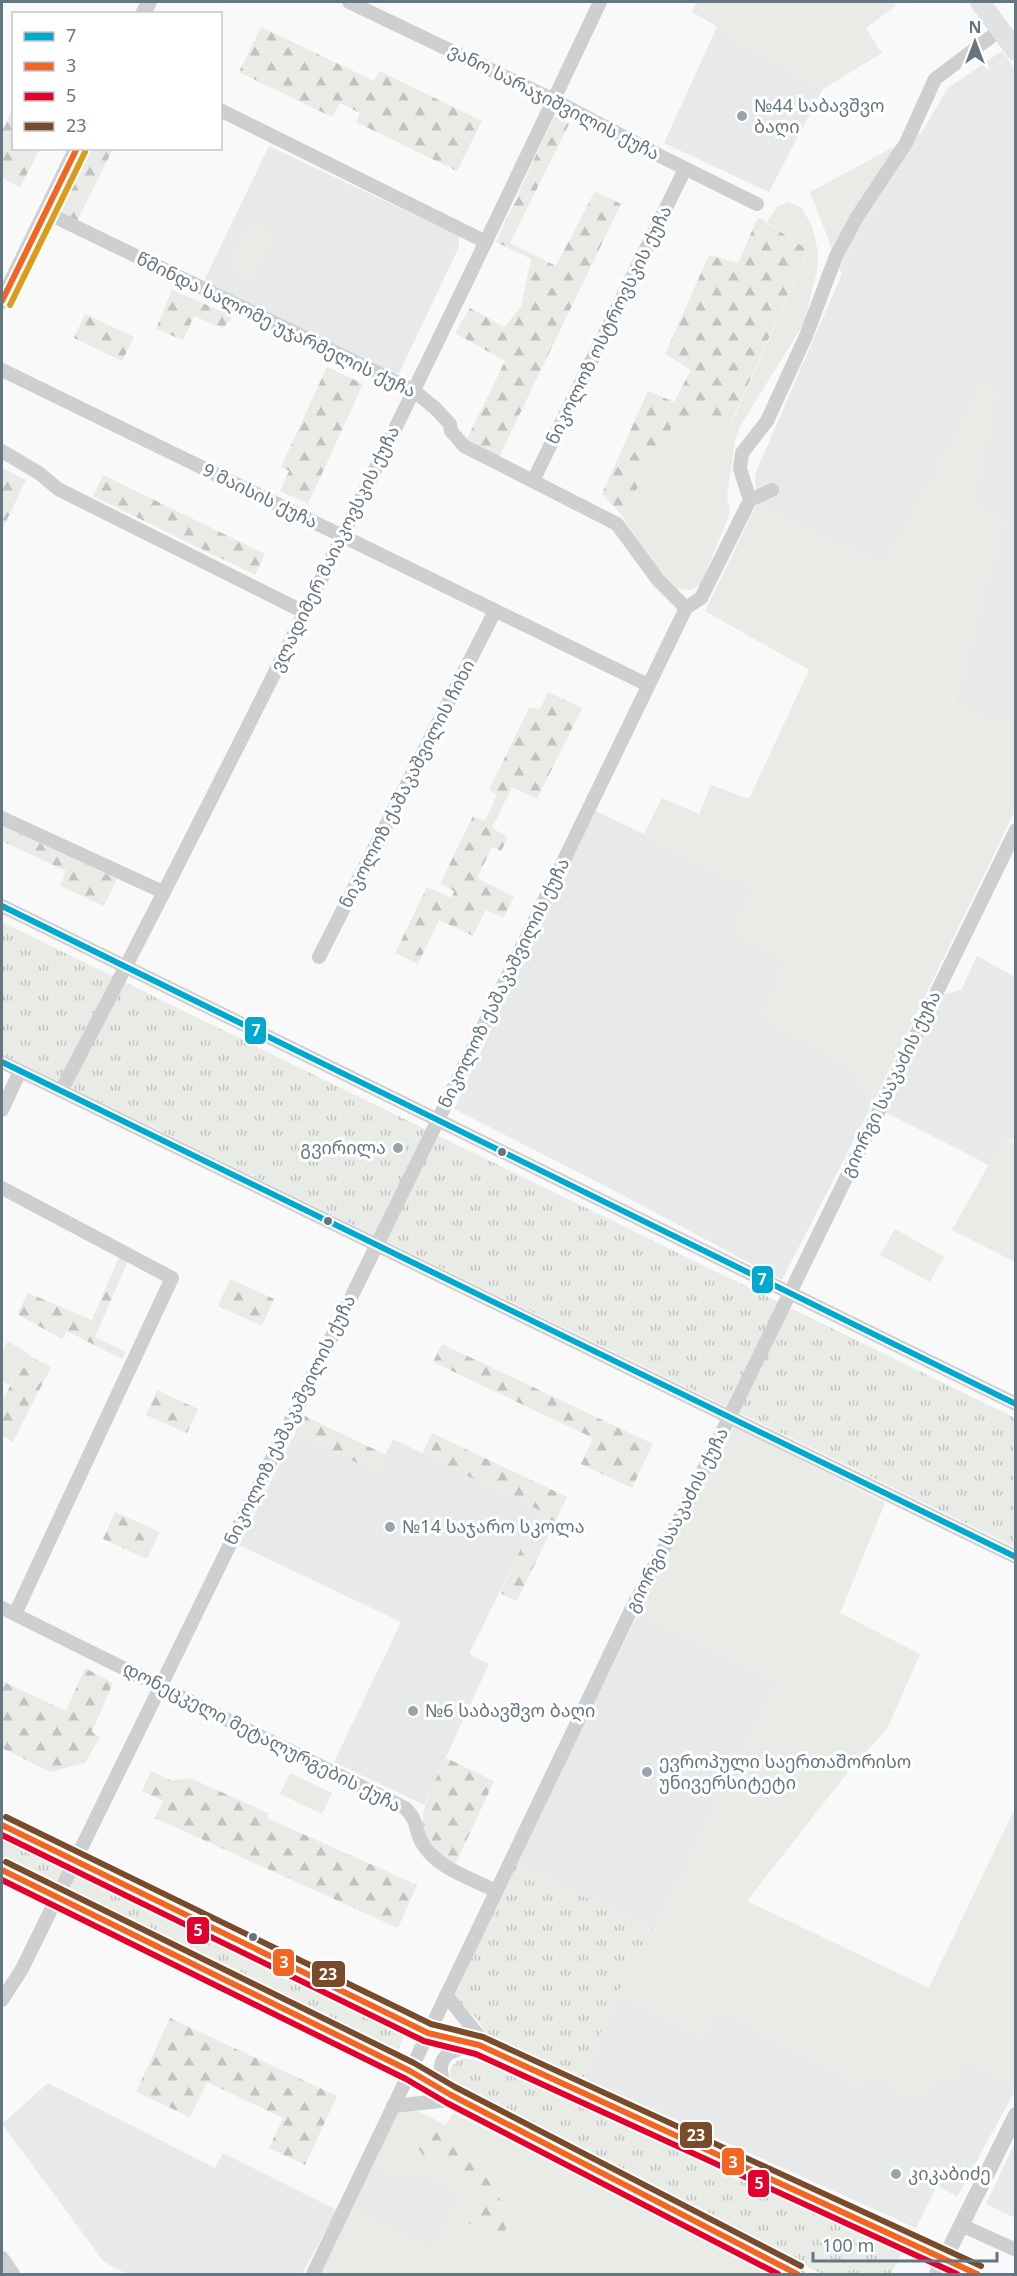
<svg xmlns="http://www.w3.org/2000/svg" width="1017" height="2276" viewBox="0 0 1017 2276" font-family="'Noto Sans','Noto Sans Georgian',sans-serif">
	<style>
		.built { fill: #e8e9e9 }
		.grass { fill: #e8ebe6; fill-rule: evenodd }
		.forest { fill: url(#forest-firs) }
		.park { fill: url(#park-tufts) }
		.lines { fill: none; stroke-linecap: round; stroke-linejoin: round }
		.minor { stroke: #cecfd0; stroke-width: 14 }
		.tertiary { stroke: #cecfd0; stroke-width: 16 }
		.secondary { stroke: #e1e2e2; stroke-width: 20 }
		.bus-1-casing { stroke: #fff; stroke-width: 10 }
		.bus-2-casing { stroke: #fff; stroke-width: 10 }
		.bus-3-casing { stroke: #fff; stroke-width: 10 }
		.bus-4-casing { stroke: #fff; stroke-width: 10 }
		.bus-5-casing { stroke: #fff; stroke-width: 10 }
		.bus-1 { stroke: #00a9ce; stroke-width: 6 }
		.bus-2 { stroke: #f26522; stroke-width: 6 }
		.bus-3 { stroke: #e4002b; stroke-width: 6 }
		.bus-4 { stroke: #7a4b2a; stroke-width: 6 }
		.bus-5 { stroke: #da9c1a; stroke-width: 6 }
		.poi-dot { fill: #99a4ac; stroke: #fff; stroke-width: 2 }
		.bus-dot { fill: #657683; stroke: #fff; stroke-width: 2 }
		.labels { text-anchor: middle; stroke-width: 6; stroke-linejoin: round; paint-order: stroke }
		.street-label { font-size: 18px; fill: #657683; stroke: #fff }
		.poi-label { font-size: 18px; fill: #657683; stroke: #fff; text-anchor: start }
		.line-badge { stroke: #fff; stroke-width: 2 }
		.badge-label { font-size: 16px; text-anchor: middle; font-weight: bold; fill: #fff }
	</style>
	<defs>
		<pattern id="forest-firs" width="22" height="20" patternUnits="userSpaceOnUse" patternTransform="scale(1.5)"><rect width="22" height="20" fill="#e8ebe6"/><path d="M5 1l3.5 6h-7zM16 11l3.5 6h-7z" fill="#c0c3c0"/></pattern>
		<pattern id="park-tufts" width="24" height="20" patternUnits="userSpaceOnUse" patternTransform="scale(1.5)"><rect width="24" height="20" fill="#e8ebe6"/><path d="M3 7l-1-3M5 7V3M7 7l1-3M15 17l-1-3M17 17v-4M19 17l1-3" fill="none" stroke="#c0c3c0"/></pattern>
	</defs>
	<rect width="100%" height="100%" fill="#f9f9f9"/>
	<path class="built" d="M717,27L823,89L769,192L664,143Z
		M1002,51L1016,70L1015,728L953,704L1004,516L975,509L984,382L884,564L757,504L755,474L855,244L948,88Z
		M269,146L459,236V247L399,373L388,374L203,283Z
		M594,810L751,886L787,961L761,1018L855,1069L870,1109L782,1280L611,1189L454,1109Z
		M977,956L1015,977L1016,1142L1005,1137L989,1165L883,1111L945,994L961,990Z
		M295,1433L377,1472L393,1439L540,1510L469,1654L489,1664L424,1805L334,1762L401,1622L239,1545Z
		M638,1614L778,1682L655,1931L515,1863Z
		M617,1994L706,2035L718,2011L864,2086L874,2076L909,2097L911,2090L937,2074L967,2062L1015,2086L1016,2089L957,2197L937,2185L916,2228L583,2078Z
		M48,2083L215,2168L223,2153L337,2210L302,2274H127L104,2262L2,2124Z
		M1015,2142V2218L986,2204Z
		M374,2162L398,2174L414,2169L462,2194L433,2251L350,2208Z"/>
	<path class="grass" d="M697,2H892L896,6L866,28L882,53L823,89L692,12Z
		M922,132L855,244L842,275L810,192Z
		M788,202L802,208L812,226L818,252V265L812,291L804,323L740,426L735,442L727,496L730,513L701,584L691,590L674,589L663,578L627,524L622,515L678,416L730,427L808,251L767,222L777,207Z
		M252,220L275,232L251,282L227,270Z
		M984,382L998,386L975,509L1004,516L953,703L1015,728V811L870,1109L855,1069L760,1018L787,962L731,935L751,886L644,834L662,798L699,814L711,785L749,799L809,670L705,611L757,504L884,563Z
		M1005,1136L1015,1144V1262L952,1230Z
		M895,1229L944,1257L930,1282L880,1255Z
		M8,1341L29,1354L9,1385L2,1380V1351Z
		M734,1426L885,1503L840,1613L920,1654L887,1729L848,1772L747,1901L929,1988L1015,1808V2086L967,2062L955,2085L937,2074L927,2096L911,2091L909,2098L874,2076L865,2086L719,2012L707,2035L617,1994L655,1931L778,1682L638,1614Z
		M290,1773L332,1793L322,1814L280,1794Z
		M399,2102L446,2125L453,2113L779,2274H319L350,2208L433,2250L462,2194L414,2169L398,2174L374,2162ZM410,2134L454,2143L464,2150L498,2192L507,2228L493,2243L478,2191L445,2161L423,2155Z"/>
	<path class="forest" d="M261,27L374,81L379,71L482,121L457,171L356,122L360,113L340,103L332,117L239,72Z
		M13,108L14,148L40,149L20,187L2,178V131Z
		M554,116L569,124L510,243L556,266L595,191L621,204L499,457L467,439L505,361L455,333L470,308L504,327L521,307L531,259L496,242Z
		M87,149H113L77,221L56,210Z
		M758,217L808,250L729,427L678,416L622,515L602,494L648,391L674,402L691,370L665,354L709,255L738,263Z
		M172,290L233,316L223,328L194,316L183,340L156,329Z
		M85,314L134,337L122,361L74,338Z
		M327,367L363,384L308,504L280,491L289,471L281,467Z
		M2,468L26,480L2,530Z
		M103,475L265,554L255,575L93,496Z
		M548,692L582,708L537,799L512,787L492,828L508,837L501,851L492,847L477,878L514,897L503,918L486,910L473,936L439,920L418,964L395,953L427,887L452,898L454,891L440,884L473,816L485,821L497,795L489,790L529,708L540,709Z
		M2,826L117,879L104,906L60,886L66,871L2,841Z
		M119,1257L128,1261L95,1337L126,1352L122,1359L67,1331L62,1339L17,1314L28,1293L92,1320Z
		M230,1279L274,1299L262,1326L218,1306Z
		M442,1344L653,1444L632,1488L581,1464L593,1438L433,1362Z
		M26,1354L51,1367L13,1442L2,1436V1395L5,1396Z
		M157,1390L198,1409L187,1433L146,1415Z
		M303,1415L386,1455L378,1473L295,1433Z
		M432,1433L567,1497L517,1601L500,1593L539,1510L422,1454Z
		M115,1512L160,1532L147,1559L103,1539Z
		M85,1668L113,1683L92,1732L100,1737L85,1763L50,1772L2,1748V1681L66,1711Z
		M446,1758L494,1781L455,1865C402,1835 426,1801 446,1758Z
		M151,1771L172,1781L190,1778L268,1813L267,1818L417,1885L398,1928L155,1818L163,1801L142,1791Z
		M170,2018L337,2096L305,2165L269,2148L283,2118L207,2082L190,2117L136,2092Z
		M438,2131L464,2150L498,2192L507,2228L493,2243L468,2222L478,2191L445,2161L423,2155L409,2134Z"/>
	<path class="park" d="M2,922L1015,1418V1547L2,1054Z
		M2,1833L405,2034L397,2053L2,1860Z
		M515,1863L655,1931L617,1994L583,2078L487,2035L477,2019L466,2010L451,2004Z
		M464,2058L482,2062L905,2247L891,2274H822L455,2088C446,2075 448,2064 464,2058Z"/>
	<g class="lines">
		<path class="minor" d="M349,2L554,100L660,156L757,204
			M220,110L486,242
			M45,212L413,390L435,408L450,424L451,431L464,446L617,524L658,580L686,608
			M2,370L648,685
			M2,451L39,473L58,489L304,612
			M533,481L685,169
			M750,500L740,469L742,453L767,421L806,336L836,256L857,217L906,143L935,79L1000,30
			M2,818L163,892
			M2,906L1016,1404
			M319,957L495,611
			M2,1062L1016,1557
			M61,1091C249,732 427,368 600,2
			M2,1110L20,1071
			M2,1188L172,1278L15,1614
			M2,1608L405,1808C418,1820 414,1827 421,1841C435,1868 471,1878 496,1891
			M446,1995L490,2050
			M2,2000L22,1969L438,1120L686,608L701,598L750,500L772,490
			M451,2095C441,2082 433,2059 454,2051C461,2048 469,2047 477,2045
			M393,2106L459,2099
			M961,2225L1016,2250
			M2,2258L13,2274
			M313,2274L632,1608L683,1512L1016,830"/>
		<path class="tertiary" d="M143,14L149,2
			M2,301L77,148
			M2,1825L428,2033L479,2045L944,2260
			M2,1870L410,2071L451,2095L797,2274
			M937,2274L1016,2115"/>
		<path class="secondary" d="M980,2L1016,51"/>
		<g class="bus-1-casing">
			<path id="bus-1" d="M2,906L1016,1404
				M2,1062L1016,1557"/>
		</g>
		<g class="bus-2-casing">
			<path id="bus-2" d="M2,301L77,148
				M2,1825L428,2033L479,2045L977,2274
				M2,1870L410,2071L451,2095L797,2274"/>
		</g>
		<g class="bus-3-casing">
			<path id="bus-3" d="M2,1835L424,2041L476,2054L957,2274
				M2,1880L406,2079L447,2103L778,2274"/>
		</g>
		<g class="bus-4-casing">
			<path id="bus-4" d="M6,1817L431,2024L483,2037L981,2266
				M6,1862L414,2063L455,2087L801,2266"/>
		</g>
		<g class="bus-5-casing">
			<path id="bus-5" d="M10,305L85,152"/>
		</g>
		<use href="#bus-1" class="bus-1"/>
		<use href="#bus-2" class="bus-2"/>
		<use href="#bus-3" class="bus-3"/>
		<use href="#bus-4" class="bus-4"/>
		<use href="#bus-5" class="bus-5"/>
	</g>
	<g class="poi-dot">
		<circle cx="742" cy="116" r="6"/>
		<circle cx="398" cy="1148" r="6"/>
		<circle cx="390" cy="1527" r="6"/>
		<circle cx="413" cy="1711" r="6"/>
		<circle cx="647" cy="1772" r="6"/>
		<circle cx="896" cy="2174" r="6"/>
	</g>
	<g class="bus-dot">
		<circle cx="502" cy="1152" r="5"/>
		<circle cx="328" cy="1221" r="5"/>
		<circle cx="253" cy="1937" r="5"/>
	</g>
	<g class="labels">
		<g class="street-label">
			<text transform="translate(554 102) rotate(27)" y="6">ვანო სარაჯიშვილის ქუჩა</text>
			<text transform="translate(276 325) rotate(26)" y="6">წმინდა სალომე უჯარმელის ქუჩა</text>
			<text transform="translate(609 325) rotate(-64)" y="6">ნიკოლოზ ოსტროვსკის ქუჩა</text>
			<text transform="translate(260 496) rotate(26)" y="6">9 მაისის ქუჩა</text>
			<text transform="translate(335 549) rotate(-64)" y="6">ვლადიმერ მაიაკოვსკის ქუჩა</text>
			<text transform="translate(407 784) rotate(-63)" y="6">ნიკოლოზ ქაშაკაშვილის ჩიხი</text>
			<text transform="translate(504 983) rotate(-64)" y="6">ნიკოლოზ ქაშაკაშვილის ქუჩა</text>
			<text transform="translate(891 1084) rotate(-64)" y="6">გიორგი სააკაძის ქუჩა</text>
			<text transform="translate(290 1420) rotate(-64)" y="6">ნიკოლოზ ქაშაკაშვილის ქუჩა</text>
			<text transform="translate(677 1520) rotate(-63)" y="6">გიორგი სააკაძის ქუჩა</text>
			<text transform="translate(262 1737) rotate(27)" y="6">დონეცკელი მეტალურგების ქუჩა</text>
		</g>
		<g class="poi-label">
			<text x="754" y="112">№44 საბავშვო<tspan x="754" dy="21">ბაღი</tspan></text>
			<text x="386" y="1154" text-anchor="end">გვირილა</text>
			<text x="402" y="1533">№14 საჯარო სკოლა</text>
			<text x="425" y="1717">№6 საბავშვო ბაღი</text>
			<text x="659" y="1768">ევროპული საერთაშორისო<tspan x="659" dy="21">უნივერსიტეტი</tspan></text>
			<text x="908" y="2180">კიკაბიძე</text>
		</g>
	</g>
	<g class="line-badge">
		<rect x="244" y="1016" width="23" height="29" rx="6" fill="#00a9ce"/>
		<rect x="751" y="1265" width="23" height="29" rx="6" fill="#00a9ce"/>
		<rect x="186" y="1916" width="24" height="29" rx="6" fill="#e4002b"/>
		<rect x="272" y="1948" width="23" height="29" rx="6" fill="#f26522"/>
		<rect x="311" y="1960" width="35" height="28" rx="6" fill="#7a4b2a"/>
		<rect x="679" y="2121" width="34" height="28" rx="6" fill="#7a4b2a"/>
		<rect x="721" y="2147" width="24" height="29" rx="6" fill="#f26522"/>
		<rect x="747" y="2169" width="23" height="29" rx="6" fill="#e4002b"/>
	</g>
	<g class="badge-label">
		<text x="256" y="1036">7</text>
		<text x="762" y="1285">7</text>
		<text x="198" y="1936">5</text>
		<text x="284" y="1968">3</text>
		<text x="328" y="1980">23</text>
		<text x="696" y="2141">23</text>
		<text x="733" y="2168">3</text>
		<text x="759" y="2189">5</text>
	</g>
	<rect width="1017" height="2276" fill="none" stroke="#657683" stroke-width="6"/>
	<rect x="12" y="12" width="210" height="138" fill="#ffffff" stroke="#c1c8cd" stroke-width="1.5"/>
	<rect x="24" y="32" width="30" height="9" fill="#00a9ce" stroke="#c1c8cd" stroke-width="1.5"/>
	<text x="66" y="42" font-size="18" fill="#657683">7</text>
	<rect x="24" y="62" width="30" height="9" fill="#f26522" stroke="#c1c8cd" stroke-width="1.5"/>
	<text x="66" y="72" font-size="18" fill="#657683">3</text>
	<rect x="24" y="92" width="30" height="9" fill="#e4002b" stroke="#c1c8cd" stroke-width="1.5"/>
	<text x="66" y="102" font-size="18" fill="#657683">5</text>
	<rect x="24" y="122" width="30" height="9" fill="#7a4b2a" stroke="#c1c8cd" stroke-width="1.5"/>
	<text x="66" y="132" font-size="18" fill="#657683">23</text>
	<g transform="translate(975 42)" stroke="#ffffff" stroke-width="4.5" paint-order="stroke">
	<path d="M0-4.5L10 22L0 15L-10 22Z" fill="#657683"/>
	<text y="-9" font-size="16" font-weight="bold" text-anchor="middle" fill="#657683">N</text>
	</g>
	<path d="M813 2252v9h184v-9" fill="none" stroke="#657683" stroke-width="3"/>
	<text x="822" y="2252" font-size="18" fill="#657683" stroke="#ffffff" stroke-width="4.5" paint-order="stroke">100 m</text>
</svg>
